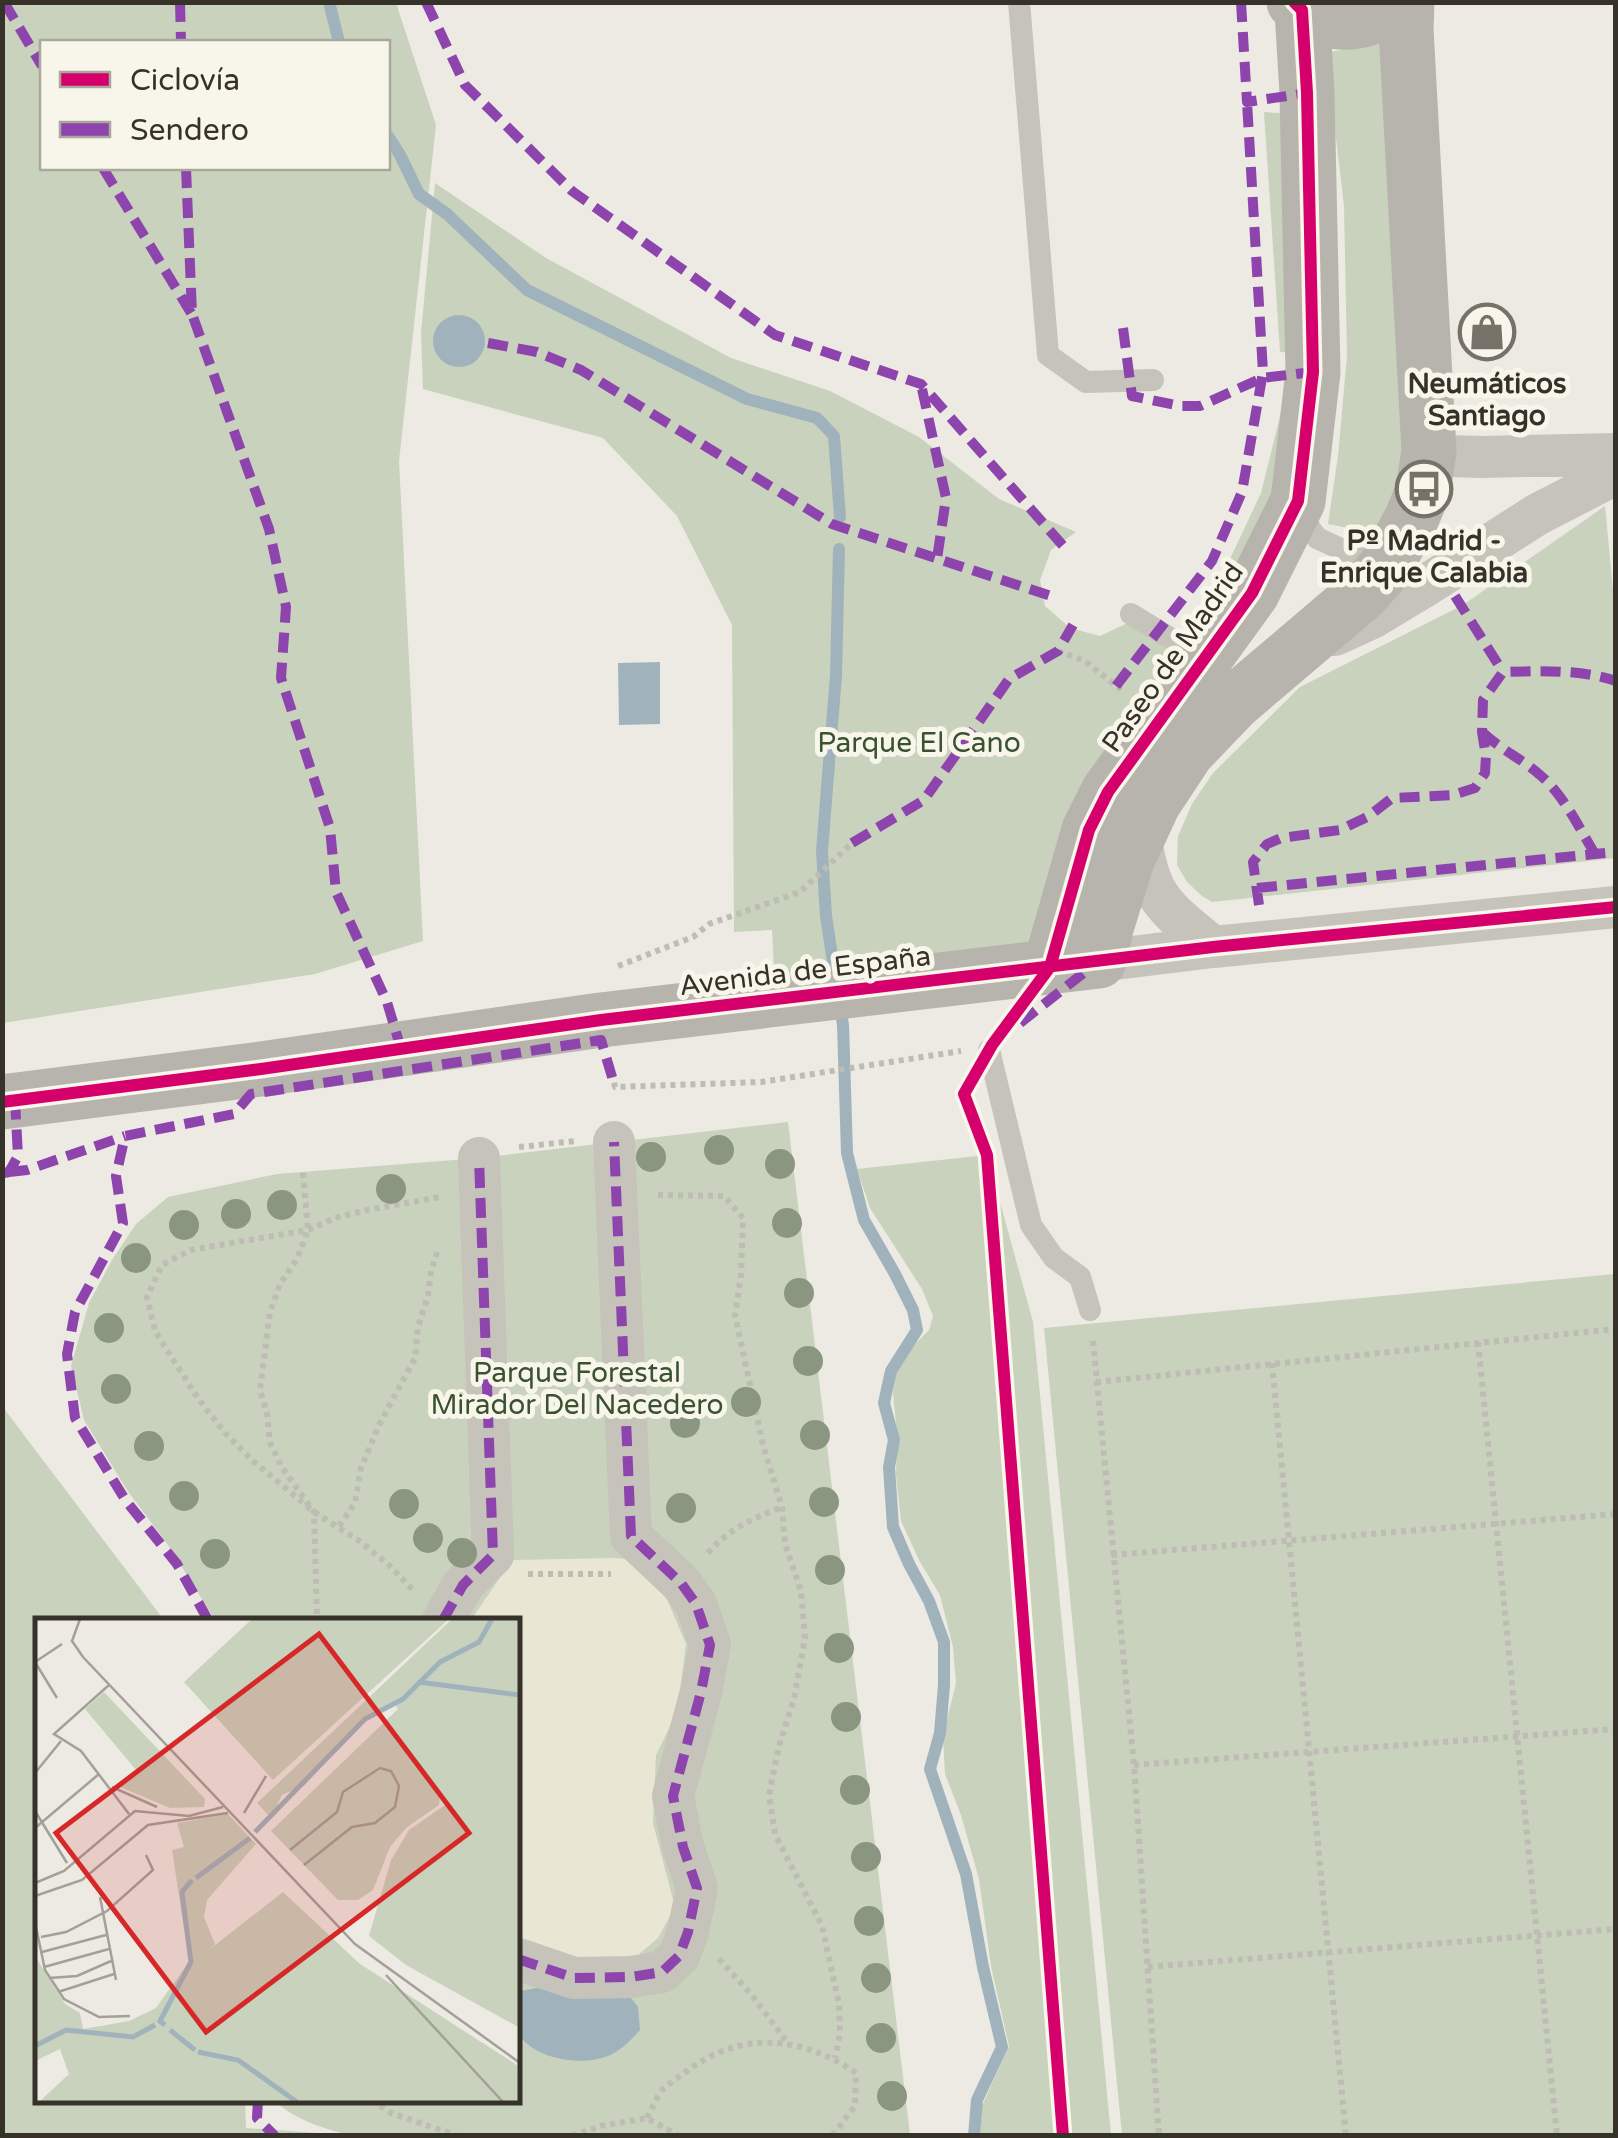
<svg xmlns="http://www.w3.org/2000/svg" width="1618" height="2138" viewBox="0 0 1618 2138" font-family="'Varela Round',sans-serif">
	<style>
		.green { fill: #c8d2bd; fill-rule: evenodd }
		.plaza { fill: #e9e6d3 }
		.water { fill: #a0b3bc }
		.lines { fill: none; stroke-linecap: round; stroke-linejoin: round }
		.stream { stroke: #a0b3bc; stroke-width: 12 }
		.path { stroke: #bebcb4; stroke-width: 6; stroke-dasharray: 5 5; stroke-linecap: butt }
		.lane { stroke: #c6c3bb; stroke-width: 22 }
		.street { stroke: #c6c3bb; stroke-width: 42 }
		.secondary { stroke: #b6b4ac; stroke-width: 55 }
		.quiet { stroke: #8e44ad; stroke-width: 10; stroke-dasharray: 20 10; stroke-linecap: butt }
		.cycleway-casing { stroke: #f8f6ea; stroke-width: 19 }
		.cycleway { stroke: #d6006c; stroke-width: 12 }
		.tree { fill: #8a9680 }
		.labels { text-anchor: middle; stroke-width: 10; stroke-linejoin: round; paint-order: stroke }
		.poi-label { font-size: 28px; font-weight: bold; fill: #36322a; stroke: #f8f6ea }
		.street-label { font-size: 28px; fill: #36322a; stroke: #f8f6ea }
		.park-label { font-size: 28px; fill: #3a5230; stroke: #f8f6ea }
		.inset-river { fill: none; stroke: #a0b3bc; stroke-width: 5 }
		.inset-road { fill: none; stroke: #a3a098; stroke-width: 2.5 }
		.view { fill: #d62828; fill-opacity: 0.15; stroke: #d62828; stroke-width: 5 }
		.inset-edge { fill: none; stroke: #36322a; stroke-width: 5 }
	</style>
	<rect width="100%" height="100%" fill="#eceae2"/>
	<path class="green" d="M3,2L396,3L436,125L399,461L423,941L315,974L3,1023ZM42,42H388V168H42Z
		M1387,40L1410,421L1402,494L1379,534L1328,524L1338,456L1347,356L1344,206L1326,53Z
		M1264,112L1293,114L1303,353L1280,352Z
		M435,183L546,258L633,305L731,358L830,391L919,437L999,499L1076,532L1051,550L1040,580L1045,606L1070,628L1100,636L1132,621L1195,660L1042,960L775,991L772,930L734,932L732,625L677,516L603,438L423,389L421,333Z
		M1285,396L1296,447L1236,596L1214,593L1261,493Z
		M1605,506L1616,622L1615,858L1212,902L1202,896L1187,882L1177,865L1178,836L1192,804L1213,773L1300,687L1463,605Z
		M788,1122L910,2135L354,2136C327,2130 295,2120 275,2101L518,2100V1620H215L168,1545L127,1490L84,1420L71,1366L89,1303L112,1260L136,1224L168,1197L277,1174L479,1158Z
		M987,1155L1033,1322L1111,2135H980L981,2108L1009,2046L991,1966L979,1879L961,1815L945,1774L943,1736L956,1683L953,1647L940,1595L920,1562L901,1521L896,1475L897,1433L893,1393L898,1362L929,1330L933,1316L922,1289L870,1208L857,1169Z
		M1615,1274V2135H1122L1044,1328Z
		M2,1406L164,1620H38V2100L245,2101L246,2128L346,2135H3Z"/>
	<path class="plaza" d="M614,1558L626,1559L666,1597L686,1644L677,1712L656,1755L653,1823L675,1907L658,1938L631,1961L587,1963L518,1941V1620H471L512,1560Z"/>
	<path class="water" d="M433 341a26 26 0 1 1 52 0a26 26 0 1 1-52 0Z
		M660,662V724L619,725L618,663Z
		M537,1988L568,1994L630,1997L638,2007L640,2030C631,2040 621,2051 608,2056C581,2067 533,2059 518,2033V1996L520,1991Z"/>
	<g class="lines">
		<path class="stream" d="M329,2L339,42
			M388,136L400,155L419,194L447,214L527,290L747,399L817,418L834,436L840,517
			M836,982L826,916L822,851L836,675L839,549
			M840,1006L843,1025L847,1153L864,1220L895,1274L913,1310L917,1330L891,1371L884,1403L894,1440L889,1467L893,1527L909,1564L929,1601L944,1642V1685L940,1733L930,1769L966,1874L983,1967L1002,2047L977,2100L974,2136"/>
		<path class="path" d="M1058,651L1085,661L1124,692
			M618,966L693,937L709,924L800,892L852,843
			M610,1063L615,1087L761,1082L961,1051
			M519,1147L576,1141
			M303,1173L308,1230L297,1259L280,1284L270,1312L260,1390L267,1413L270,1442L281,1466L314,1512L317,1620
			M658,1195L724,1196L743,1218L741,1275L735,1315L763,1445L782,1507L785,1544L801,1591L805,1638L794,1699L779,1746L769,1795L775,1834L822,1926L839,2004L840,2033L835,2058
			M1093,1341L1134,1765L1159,2136
			M1478,1342L1557,2136
			M1272,1363L1346,2136
			M1096,1382L1616,1329
			M339,1526L355,1503L361,1468L379,1425L415,1358L418,1327L428,1296L431,1271L438,1249
			M708,1553C728,1529 754,1518 782,1507
			M1112,1555L1616,1514
			M528,1574H611
			M412,1589L389,1565L358,1540L314,1512L253,1461L225,1433L197,1397L155,1331L147,1297L162,1265L191,1250L308,1230L335,1218L367,1210L440,1197
			M1134,1765L1616,1729
			M719,1959L751,1994L787,2042
			M1148,1967L1616,1929
			M372,2100L391,2113L458,2136
			M647,2118C652,2109 656,2098 662,2090C669,2083 679,2077 687,2071C741,2030 802,2036 856,2073L855,2106L832,2136
			M572,2136L601,2126L647,2118L679,2136"/>
		<path class="lane" d="M1019,2L1048,355L1086,382L1153,380
			M1301,509L1303,519L1317,538L1384,569
			M1131,614L1204,659
			M989,1050L1031,1225L1054,1258L1080,1277L1090,1310"/>
		<path class="street" d="M1429,451L1448,456L1481,457L1616,454
			M1335,635L1372,618L1425,586L1538,514L1616,474
			M1140,831C1148,898 1163,906 1213,947
			M1099,961L1213,947L1616,907
			M443,1620L463,1585L493,1555L479,1158
			M518,1959L574,1978L631,1977L662,1972L679,1956L688,1932L697,1888L683,1847L673,1796L701,1692L710,1645L696,1604L681,1583L631,1536L614,1142"/>
		<path class="secondary" d="M1294,2C1322,29 1367,29 1395,2
			M1050,967L1089,830L1108,792L1252,593L1298,501L1313,372L1307,93L1302,10
			M2,1102L261,1069L601,1020L1099,961L1106,928L1127,860L1154,802L1187,752L1235,702L1362,594L1384,569L1411,520L1423,491L1429,451L1406,29L1407,2"/>
		<path class="quiet" d="M4,2L42,66
			M180,2L181,42
			M426,2L465,85L572,191L775,335L921,384L1065,548
			M1241,2L1247,102L1307,93
			M103,168L191,313
			M186,168L192,314L269,529L286,607L281,678L330,828L336,892L387,1002L401,1049
			M1123,328L1132,396L1181,406H1200L1262,378L1313,372
			M488,343L537,352L581,370L832,524L1051,596
			M922,389L946,498L937,559
			M1455,596L1503,672
			M1116,686L1212,561L1242,492L1263,372L1247,102
			M1482,732C1500,749 1522,759 1540,775C1564,795 1579,828 1595,854
			M852,843L924,800L1009,679L1058,651L1073,625
			M1257,888L1616,852
			M1259,905L1253,862L1267,844L1281,838L1340,830L1369,816L1392,798L1453,795L1475,788L1485,773L1486,756L1482,732L1483,700L1503,672C1539,671 1580,669 1616,681
			M1020,1023L1095,964
			M9,1172L27,1170L125,1136
			M4,1173L9,1172L18,1156L15,1100
			M208,1620L177,1564L126,1501L75,1418L67,1354L75,1312L123,1223L116,1176L125,1136L234,1114L251,1094L601,1040L615,1087
			M443,1620L463,1585L493,1555L479,1158
			M518,1959L574,1978L631,1977L662,1972L679,1956L688,1932L697,1888L683,1847L673,1796L701,1692L710,1645L696,1604L681,1583L631,1536L614,1142
			M258,2100L257,2118L275,2136"/>
		<g class="cycleway-casing">
			<path id="cycleway" d="M2,1102L261,1069L601,1020L1213,947L1616,907
				M1063,2136L987,1155L964,1094L992,1045L1050,967L1089,830L1108,792L1252,593L1298,501L1313,372L1307,93L1302,10L1294,2"/>
		</g>
		<use href="#cycleway" class="cycleway"/>
	</g>
	<g class="tree">
		<circle cx="719" cy="1150" r="15"/>
		<circle cx="651" cy="1157" r="15"/>
		<circle cx="780" cy="1164" r="15"/>
		<circle cx="391" cy="1189" r="15"/>
		<circle cx="282" cy="1205" r="15"/>
		<circle cx="236" cy="1214" r="15"/>
		<circle cx="787" cy="1223" r="15"/>
		<circle cx="184" cy="1225" r="15"/>
		<circle cx="136" cy="1258" r="15"/>
		<circle cx="799" cy="1293" r="15"/>
		<circle cx="109" cy="1328" r="15"/>
		<circle cx="808" cy="1361" r="15"/>
		<circle cx="116" cy="1389" r="15"/>
		<circle cx="746" cy="1402" r="15"/>
		<circle cx="685" cy="1423" r="15"/>
		<circle cx="815" cy="1435" r="15"/>
		<circle cx="149" cy="1446" r="15"/>
		<circle cx="184" cy="1496" r="15"/>
		<circle cx="824" cy="1502" r="15"/>
		<circle cx="404" cy="1504" r="15"/>
		<circle cx="681" cy="1508" r="15"/>
		<circle cx="428" cy="1538" r="15"/>
		<circle cx="462" cy="1553" r="15"/>
		<circle cx="215" cy="1554" r="15"/>
		<circle cx="830" cy="1570" r="15"/>
		<circle cx="839" cy="1648" r="15"/>
		<circle cx="846" cy="1717" r="15"/>
		<circle cx="855" cy="1790" r="15"/>
		<circle cx="866" cy="1857" r="15"/>
		<circle cx="869" cy="1921" r="15"/>
		<circle cx="876" cy="1978" r="15"/>
		<circle cx="881" cy="2038" r="15"/>
		<circle cx="892" cy="2096" r="15"/>
	</g>
	<defs>
		<g id="shop-ring" transform="scale(2.875)"><circle r="9.5" fill="#f8f6ea" stroke="#76726a" stroke-width="1.5"/><path d="M-5-2.5h2.3a2.7 3.5 0 0 1 5.4 0H5L5.5 6h-11ZM-1.5-2.5h3a1.5 2.3 0 0 0-3 0Z" fill="#76726a"/></g>
		<g id="bus-ring" transform="scale(2.875)"><circle r="9.5" fill="#f8f6ea" stroke="#76726a" stroke-width="1.5"/><path d="M-5-6H5V4H4V6H2V4H-2V6H-4V4H-5ZM-3.5-4V0h7V-4ZM-3.5 1.2v1.5H-2V1.2ZM2 1.2v1.5H3.5V1.2Z" fill="#76726a"/></g>
	</defs>
	<g fill-rule="evenodd">
		<use href="#shop-ring" x="1487" y="332"/>
		<use href="#bus-ring" x="1424" y="489"/>
	</g>
	<g class="labels">
		<g class="poi-label">
			<text x="1487" y="393">Neumáticos<tspan x="1487" dy="32">Santiago</tspan></text>
			<text x="1424" y="550">Pº Madrid -<tspan x="1424" dy="32">Enrique Calabia</tspan></text>
		</g>
		<g class="street-label">
			<text transform="translate(1172 657) rotate(-55)" y="10">Paseo de Madrid</text>
			<text transform="translate(805 970) rotate(-7)" y="10">Avenida de España</text>
		</g>
		<g class="park-label">
			<text x="919" y="752">Parque El Cano</text>
			<text x="577" y="1382">Parque Forestal<tspan x="577" dy="32">Mirador Del Nacedero</tspan></text>
		</g>
	</g>
	<g transform="translate(35 1618)">
		<rect width="485" height="485" fill="#eceae2"/>
		<path d="M217,1H414L238,162L149,64ZM417,1H485V410L371,347L334,318L356,242L374,212L410,187L405,177L404,187L371,210L355,229L338,272L323,282H303L236,213L363,91L360,85L329,100L270,167L247,177L236,200L222,185ZM69,74L170,181L169,189L135,190L85,169L102,153L50,91ZM193,196L221,226L172,282L169,299L180,326L175,331L248,274L325,346L485,449V484H4L34,456L25,431L0,443V338L30,386L45,395L48,411L94,403L121,390L154,344L137,232L149,229L142,205Z" fill="#c8d2bd"/>
		<path class="inset-river" d="M383,64L485,77M220,214L330,101L368,81L405,44L444,24L457,1M161,260L215,220M130,407L125,403L156,344L147,274L157,262M135,412L160,432M0,428L31,412L98,419L120,407M163,434L203,442L262,484"/>
		<path class="inset-road" d="M45,1L37,23L48,39L320,326L485,445M0,44L22,80M0,44L27,26M74,67L19,116L46,133L94,196M0,155L26,123M77,169L122,189M0,193L32,245M209,195L231,158M0,210L64,156M255,232L302,194L308,174L345,150L356,153L364,168L360,189L340,205L317,209L269,247M0,265L29,253L100,193L154,198L188,189M0,278L47,262L113,207L193,195M65,279L81,362M0,304L10,352L29,381L64,399L95,398M6,319L31,314L72,293L118,252L111,237M7,334L71,317M9,349L74,331M351,357L468,484M14,360L42,358L76,343M23,374L79,356"/>
		<path class="view" d="M284,16L434,215L171,414L21,215Z"/>
		<rect width="485" height="485" class="inset-edge"/>
	</g>
	<rect width="1618" height="2138" fill="none" stroke="#36322a" stroke-width="10"/>
	<rect x="40" y="40" width="350" height="130" fill="#f8f6ea" stroke="#aaa89d" stroke-width="2.5"/>
	<rect x="60" y="72" width="50" height="15" fill="#d6006c" stroke="#aaa89d" stroke-width="2.5"/>
	<text x="130" y="90" font-size="30" fill="#36322a">Ciclovía</text>
	<rect x="60" y="122" width="50" height="15" fill="#8e44ad" stroke="#aaa89d" stroke-width="2.5"/>
	<text x="130" y="140" font-size="30" fill="#36322a">Sendero</text>
</svg>
